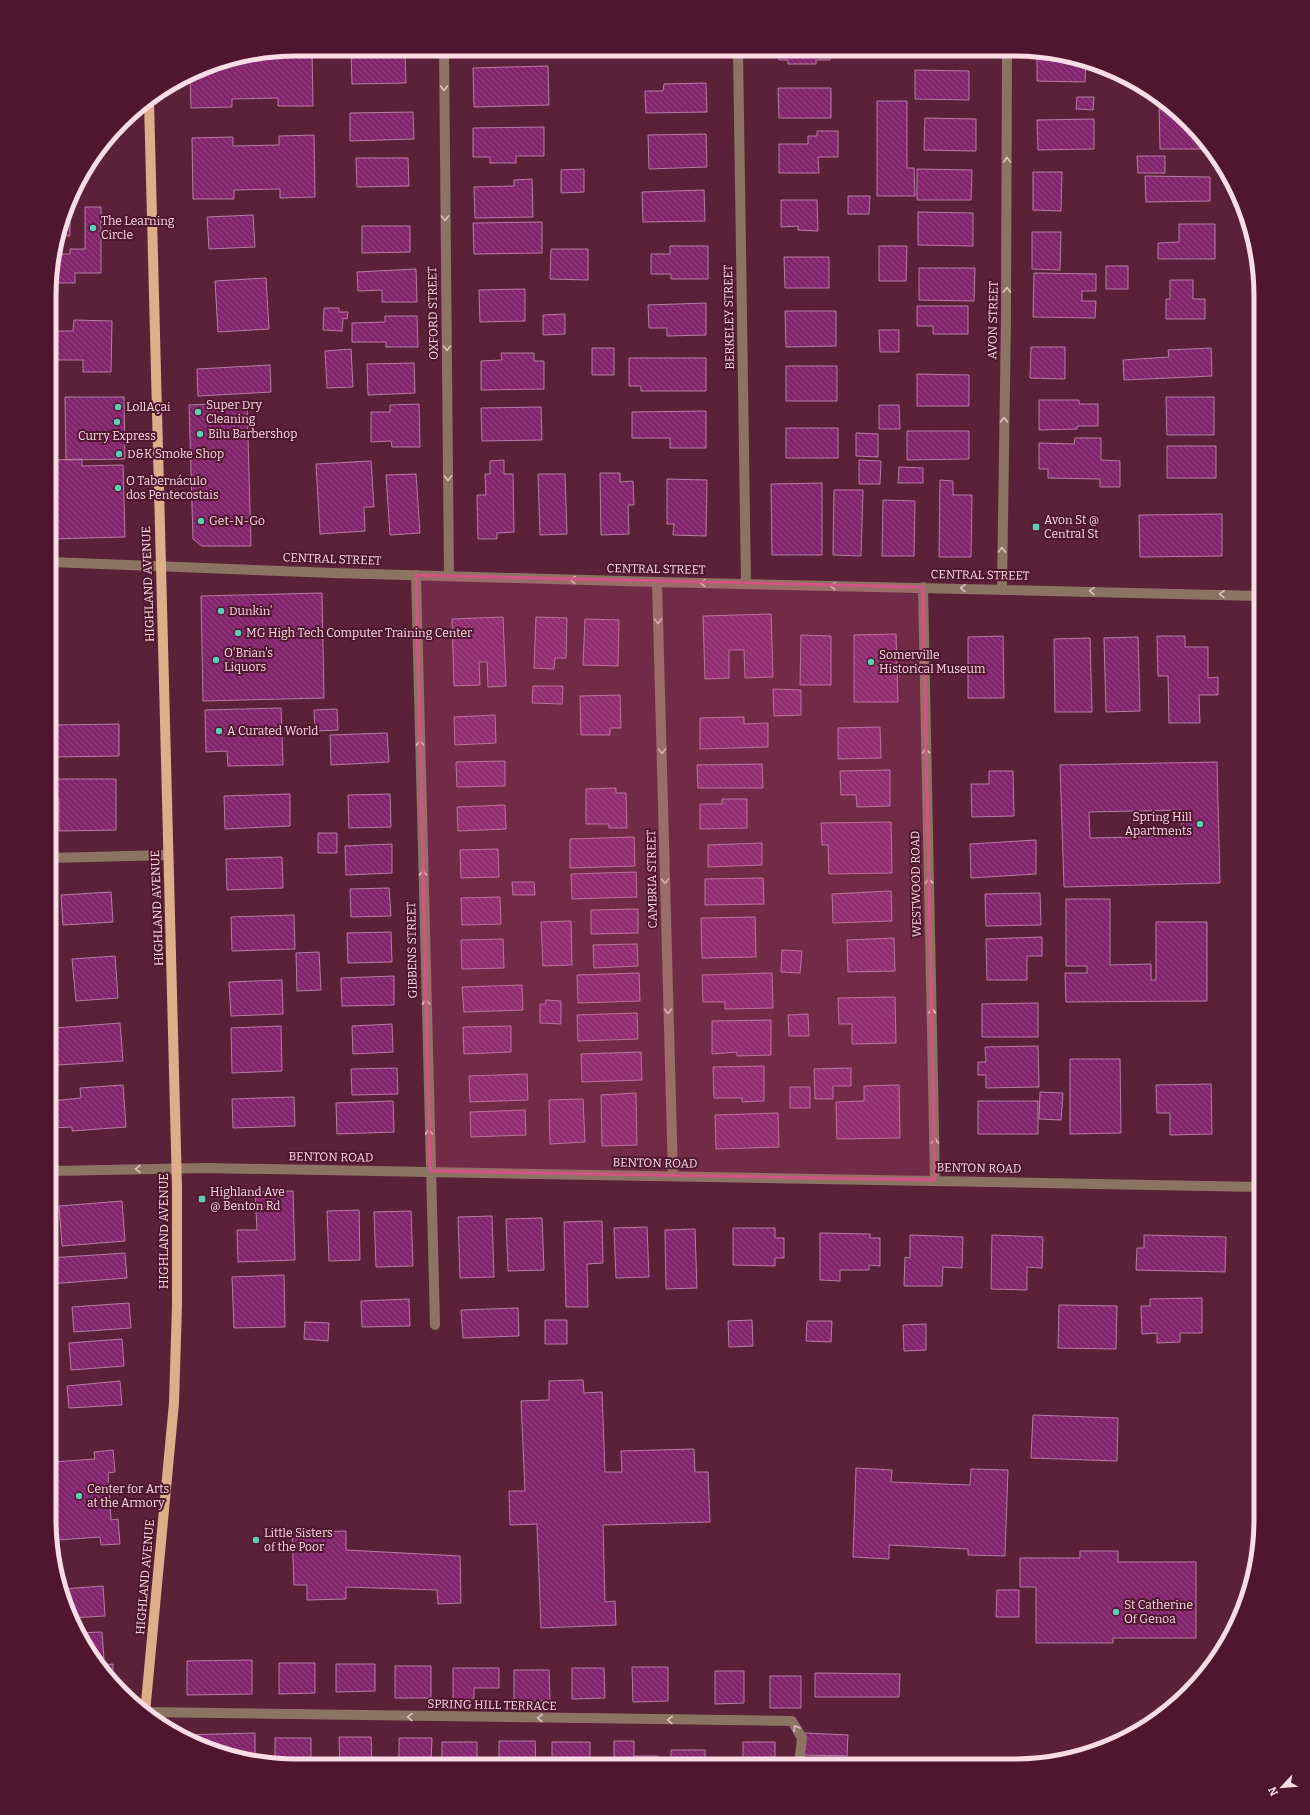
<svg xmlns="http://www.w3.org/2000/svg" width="1310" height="1815" viewBox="0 0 1310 1815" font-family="Bitter,serif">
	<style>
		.building { fill: url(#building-back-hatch); stroke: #b67ca4; fill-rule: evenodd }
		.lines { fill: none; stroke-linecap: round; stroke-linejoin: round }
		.minor { stroke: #8c7462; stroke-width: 10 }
		.major { stroke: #deae89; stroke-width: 10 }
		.oneway { stroke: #dfc2c4 }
		.marked { fill: #d35384; fill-opacity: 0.2; stroke: #d35384; stroke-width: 3; stroke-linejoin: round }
		.poi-dot { fill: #5eceb8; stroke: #4f162e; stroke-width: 1.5 }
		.labels { text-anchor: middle; stroke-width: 4; stroke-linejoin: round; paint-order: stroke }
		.poi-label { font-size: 12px; fill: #fbdce5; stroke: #4f162e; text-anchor: start }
		.street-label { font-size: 12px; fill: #fbdce5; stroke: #4f162e }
		.rim { fill: none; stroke: #fbdce5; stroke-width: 5 }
	</style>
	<defs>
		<pattern id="building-back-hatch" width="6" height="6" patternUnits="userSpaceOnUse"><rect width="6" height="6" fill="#83256d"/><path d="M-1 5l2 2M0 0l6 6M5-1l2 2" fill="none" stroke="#954482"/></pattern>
	</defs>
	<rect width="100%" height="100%" fill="#5b2138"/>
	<path class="building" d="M296,49H312L313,106H278V98L232,99V107L191,108L190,77L216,62L277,53V52Z
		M656,50H705V55L656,56Z
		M779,50L830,51V60H816V64H788V60H779Z
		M1037,51H1047L1086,62L1085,82L1037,81Z
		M351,52H405L406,83L352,84Z
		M548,66L549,105L474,107L473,68Z
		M915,70L969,71V100L915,99Z
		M706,83L707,112L646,113L645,91H663L664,84Z
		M778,88H831V118H779Z
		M1077,97H1094L1093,110L1076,109Z
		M877,101H907V168H914L915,196H877Z
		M1166,101L1200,133L1210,149H1160L1159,102Z
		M413,112L414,139L350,141V113Z
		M925,118L976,119V151L924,150Z
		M1094,119V149L1038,150L1037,120Z
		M544,127V156H516V163H490V157H473V128Z
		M817,131H838V157H818L819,173H779V144H808V136H817Z
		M706,134L707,167L649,169L648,135Z
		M314,135L315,197L280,198V189L234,190V199H193L192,138L233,137V146L279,145V136Z
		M1137,156H1165V173H1138Z
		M356,158H408L409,186L357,187Z
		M584,169V192L561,193V170Z
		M917,169L972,170L971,200H917Z
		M1033,172H1062L1061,211L1033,210Z
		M1145,176L1210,177V201L1146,202Z
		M532,179L533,217L475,218L474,187L514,186V180Z
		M704,190L705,221L643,222L642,192Z
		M848,196H870L869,214H848Z
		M781,200H817L818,231L798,230V226L781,227Z
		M70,207V236H60Z
		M85,207H101V273H75V283H51V263L54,254H70V249H85Z
		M918,212L973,213V246L918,245Z
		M253,215L255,247L209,249L207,217Z
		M542,222V253L474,254L473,223Z
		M1179,224H1215V259H1158V243L1179,242Z
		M362,226H410V252L362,253Z
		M1032,232H1061L1060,270L1032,269Z
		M670,246H708V279H671V274H651V254H670Z
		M879,246H907L906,281H879Z
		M551,249H588V280L550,279Z
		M784,257H829V288H785Z
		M1106,266H1128V289H1106Z
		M919,268H975L974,301L919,300Z
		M416,269L417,302H382V290L358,291L357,272Z
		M1034,273L1096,274V291H1082V301H1096L1095,318L1033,317Z
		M266,278L269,329L218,332L215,281Z
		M1170,280H1193V299H1205V319H1166V299H1170Z
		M525,289V321L480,322L479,290Z
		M706,303V335L667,336V328H649L648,305Z
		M917,306H968V334H933V326H917Z
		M324,308H339V312H348L347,319L343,318L342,331L323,330Z
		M785,311H836V346L786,347Z
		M565,314V334L543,335V315Z
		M385,316H417L418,347H386V342H352V323L385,322Z
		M74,320L112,321L111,372H83V360H51V331H73Z
		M879,330H899V352H880Z
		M1031,347H1065V379L1030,378Z
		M592,348H614V375H592Z
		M1211,348L1212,376L1124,380L1123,360L1169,357L1168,350Z
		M351,349L353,387L327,388L325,351Z
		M501,353H534V361H544V389L481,390V361L502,360Z
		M629,358H706V391H641V386H629Z
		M414,363L415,393L368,395L367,364Z
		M270,365L271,392L198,396L197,369Z
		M786,366H837V401H786Z
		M917,374L969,375V406H917Z
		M65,397H124L125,459L66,460Z
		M1166,397H1214V435H1167Z
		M1039,400H1079V404H1098V426H1077V429L1039,430Z
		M247,402L251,546H202L193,539L189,405Z
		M419,404L420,447H392L391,441L371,442V412H390V405Z
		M879,405H899L900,429H879Z
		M541,407L542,440L482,441L481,408Z
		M706,411V448H670V438H632V412Z
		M786,428H838V458H786Z
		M907,431H969V459L907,460Z
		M856,433L878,434V457L856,456Z
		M1075,438H1101V460L1120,461V487H1100V479L1048,478V469H1039V443L1074,444Z
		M1167,446H1216V478H1167Z
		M82,459V466L123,465L125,537L51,539V460Z
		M504,460V474H513L514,532L497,533V539H478L477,495H486L485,474H490V461Z
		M859,460L881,461L880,484H859Z
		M371,461L374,507H364L365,531L320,534L316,464Z
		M899,467L923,468V483H898Z
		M600,473H620V482L633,481L634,505H628L629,534L601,535Z
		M416,474L420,533L390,535L386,475Z
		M538,474H565L567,534L540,535Z
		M667,479L707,480L706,536L673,535L674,524H667Z
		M940,480L953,481V495H972L971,557H939Z
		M822,483V555H772L771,484Z
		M834,490H863L861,556L833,555Z
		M883,500L915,501L914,556H882Z
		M1222,514V556L1140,557L1139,515Z
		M322,593L324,698L203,701L201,596Z
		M771,614L773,677L745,678L744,650H729V678L705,679L703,616Z
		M503,617L506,686L488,687L487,662H479L480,685L454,686L452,619Z
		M536,617L567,618L566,658H555L554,669L534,668Z
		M585,619L619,620L618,666L583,665Z
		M896,634L898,702H854V635Z
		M801,635L831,636V685H800Z
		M1003,636L1004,698H968V637Z
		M1157,636H1185V647H1208V678L1218,677V695H1199L1200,723H1169L1168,676H1158Z
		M1138,637L1140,711L1106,712L1104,638Z
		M1090,638L1092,712H1055L1054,639Z
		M533,686H563L562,704L532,703Z
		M773,689L801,690V715L774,716Z
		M620,695L621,728H610V735H581L580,696Z
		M281,708L283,765L228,766L227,751L206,752L205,710Z
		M337,709L338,730L315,731L314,710Z
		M495,715L496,743L455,745L454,717Z
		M744,717V724L768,723V747L700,749V718Z
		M119,724V756L54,757L53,725Z
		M880,727L881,758L838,759V728Z
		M387,733L389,762L331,765L330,735Z
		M505,761V786L457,787L456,762Z
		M1217,762L1220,883L1064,887L1060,765ZM1181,810L1182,836L1090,838L1089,812Z
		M762,764L763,788H698L697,765Z
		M890,770V806L857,807L856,795H841L840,771Z
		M989,771H1013L1014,816L972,817L971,784H989Z
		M50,779H116V830L59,831V799H50Z
		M616,788V793H626L627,828H609V824H586V789Z
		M290,794V826L225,829L224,796Z
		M390,794L391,827L349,828L348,795Z
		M722,799H747V828L700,829V804H722Z
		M505,805L506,829L458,831L457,807Z
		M891,822L892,873L829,874L828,845H822L821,823Z
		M318,833H337V853H318Z
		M634,837L635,866L570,868V839Z
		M1036,840V874L971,878L970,844Z
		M762,843V865L708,867V845Z
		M392,844V873L346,875L345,846Z
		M498,849L499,877L461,878L460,850Z
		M282,857L283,888L227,890L226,859Z
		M636,872L637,897L572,899L571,874Z
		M763,878L764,904L705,905V879Z
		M512,882H534L535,895H513Z
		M389,888L391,916L351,917L350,889Z
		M891,891L892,921L833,923L832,894Z
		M111,892L113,922L63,925L61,895Z
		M1040,893L1041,925L986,926L985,894Z
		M500,897L501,924L462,925L461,898Z
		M1066,899H1110V965L1151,964V980H1156V922H1207V1001L1066,1002L1065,973H1087V966H1066Z
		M638,909V933L591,934V910Z
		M50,914H52V949H50Z
		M294,915L295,949L232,951L231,917Z
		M755,917L756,957L702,958L701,918Z
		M571,921L572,965L543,966L541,922Z
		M391,932L392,962L348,963L347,933Z
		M1042,937V956H1027V980H987L986,939Z
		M894,938L895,971L848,972L847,940Z
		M503,939L504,968L462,969L461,940Z
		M637,944L638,966L594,968L593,945Z
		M782,950L802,951L800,973L781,972Z
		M319,952L321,990L297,991L296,953Z
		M115,956L118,998L76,1001L72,959Z
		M639,973L640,1001L578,1003L577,975Z
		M772,973L773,1008L725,1009V1002H703L702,975Z
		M394,976V1005L342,1006L341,978Z
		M282,980L283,1014L231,1016L229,982Z
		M522,985L523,1010L464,1012L462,987Z
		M895,997L896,1043L852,1044V1024H839L838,998Z
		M546,1000L561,1001V1024L540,1023V1004H545Z
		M1038,1003V1037H982V1004Z
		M637,1013L638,1039L578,1041L577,1015Z
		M808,1014L809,1036H789L788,1015Z
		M771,1020V1055L737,1056V1052L712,1054V1021Z
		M120,1023L123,1061L58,1065L55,1028Z
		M392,1024L393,1052L353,1054L352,1026Z
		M281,1026L282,1071L232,1073L231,1028Z
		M511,1026V1052L464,1054L463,1027Z
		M1038,1046L1039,1087L986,1088V1075H978V1062H986L985,1047Z
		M641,1052L642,1080L582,1082L581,1054Z
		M50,1058H55L56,1082H50Z
		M1070,1059H1120L1121,1133L1070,1134Z
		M764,1066V1101L742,1102V1098H714L713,1067Z
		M397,1068L398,1094L352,1095L351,1069Z
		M851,1068V1086H833V1099H815L814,1069Z
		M527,1074L528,1100L470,1102L469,1076Z
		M1211,1084L1212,1134L1170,1135V1113H1157L1156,1085Z
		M123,1085L126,1127L72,1131V1127L52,1128L50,1101L81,1098L80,1088Z
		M899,1085L900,1138L837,1139L836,1102L864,1101V1086Z
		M790,1087H810V1108H790Z
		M1040,1092L1063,1093L1061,1120L1039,1119Z
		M636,1093L637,1145L602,1146L601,1095Z
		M294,1097L295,1126L233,1128L232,1099Z
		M583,1099L585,1142L550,1144L549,1100Z
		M393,1101L394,1132L337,1134L336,1103Z
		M978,1101H1038V1134H978Z
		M525,1110L526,1135L471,1137L470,1112Z
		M778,1113L779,1147L716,1149L715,1115Z
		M293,1191L295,1260L238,1262L237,1230H257L255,1192Z
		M122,1201L125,1241L62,1246L59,1206Z
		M359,1210L360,1260L329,1261L327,1211Z
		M411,1211L413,1266L376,1267L374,1212Z
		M492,1216L494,1277L460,1278L458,1217Z
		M542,1218L544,1270L508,1271L506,1219Z
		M602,1221L603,1263L587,1264L588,1307H566L564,1222Z
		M647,1227L649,1277L616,1278L614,1228Z
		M733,1228H775V1238H784V1258H775V1266L733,1265Z
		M695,1229L697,1288L666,1289L665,1230Z
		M820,1233L870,1234V1238H880V1266L869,1265V1270H840V1281L820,1280Z
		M910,1235L963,1237L962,1268L943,1267L942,1286H904L905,1257L910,1258Z
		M992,1235L1043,1237L1042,1268L1027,1267V1290L991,1289Z
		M1144,1235L1226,1237L1225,1272L1136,1270L1137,1248H1144Z
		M125,1253L127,1278L49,1284V1258Z
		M284,1275L285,1327L234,1328L232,1277Z
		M1202,1298V1333H1180V1342L1157,1343V1333L1142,1334L1141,1306H1150V1299Z
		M409,1299L410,1326L362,1327L361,1301Z
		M129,1303L131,1328L74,1332L72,1307Z
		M1059,1305L1117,1306L1116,1349L1058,1348Z
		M518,1308L519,1336L463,1338L461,1310Z
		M545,1320H567V1344H545Z
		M752,1320L753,1346L729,1347L728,1321Z
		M807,1321H832L831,1342L806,1341Z
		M305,1322L329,1323L328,1341L304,1339Z
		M926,1324V1350L904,1351L903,1325Z
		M122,1339L124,1366L71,1370L69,1343Z
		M583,1380L584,1393L602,1392L605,1472H622L621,1451L694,1449L695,1472H708L710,1522L603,1525L605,1602L615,1601L616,1625L541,1628L537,1524L510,1525L509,1491H525L521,1401L549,1400V1381Z
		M120,1381L122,1405L69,1408L67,1386Z
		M1033,1415L1118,1418L1117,1461L1031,1458Z
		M51,1440L53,1462L95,1459L94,1452L113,1450L115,1472L108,1473L111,1520L118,1519L120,1544L101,1545L100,1537L57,1540L59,1557L54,1558L49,1520V1441Z
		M856,1468L892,1470L891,1482L970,1485L971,1469L1008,1470L1005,1556L968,1555V1549L889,1545V1559L853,1557Z
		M346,1531V1550L460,1556L461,1603L438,1604L437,1590L346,1587V1599L307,1600V1585H294L292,1533Z
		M1080,1551H1118V1562H1196V1638H1113V1643H1036V1587H1020V1558H1080Z
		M103,1586L105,1616L71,1618L62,1595V1589Z
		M997,1590H1019V1617H996Z
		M102,1632L104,1659H95L78,1633Z
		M252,1660V1694L187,1695V1661Z
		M279,1663H315V1693L279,1694Z
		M113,1664L112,1683L99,1665Z
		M336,1664H375V1691L336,1692Z
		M395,1666H431V1698H395Z
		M632,1667H668V1701L633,1702Z
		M453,1668H499V1688H474V1699H453Z
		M572,1668H604L605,1698L572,1699Z
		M514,1670H549L550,1701H514Z
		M715,1671H744V1703L715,1704Z
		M815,1673L900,1674L899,1697H815Z
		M770,1676H801V1708H770Z
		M1167,1701L1180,1702L1167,1712Z
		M255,1733V1762L201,1747L178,1735Z
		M805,1733L848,1735L847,1756L804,1755Z
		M339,1737H371L372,1764H340Z
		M275,1738H311V1764H275Z
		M399,1738H432L431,1764H399Z
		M499,1741H535L536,1765H499Z
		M614,1741H634V1756H658V1765H614Z
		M442,1742H477V1765L442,1764Z
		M552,1742H590V1765H552Z
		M743,1742H775V1765H743Z
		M671,1750H705V1765H671Z"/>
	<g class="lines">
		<path class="minor" d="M444,49L449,576
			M738,50L746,584
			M51,562L333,573L657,582L1261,596
			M416,575L435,1325
			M657,582L673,1176
			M923,587L935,1180
			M1002,589L1006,317L1007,51
			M50,858L168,855
			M50,1171L206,1168L1261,1187
			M145,1712L792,1721L802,1738L799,1765"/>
		<path class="major" d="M1259,281L1261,446
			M145,1713L174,1403L177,1305V1188L149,101"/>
	</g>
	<defs><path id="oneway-chevron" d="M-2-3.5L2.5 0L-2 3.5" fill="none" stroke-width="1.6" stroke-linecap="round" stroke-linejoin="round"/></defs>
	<g class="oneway">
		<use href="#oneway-chevron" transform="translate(444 88) rotate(90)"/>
		<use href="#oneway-chevron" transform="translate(1007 160) rotate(-90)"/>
		<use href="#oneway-chevron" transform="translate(445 218) rotate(89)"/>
		<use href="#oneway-chevron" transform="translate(1007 290) rotate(-90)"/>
		<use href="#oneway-chevron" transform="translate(447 348) rotate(89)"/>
		<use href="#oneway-chevron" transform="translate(1004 420) rotate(-89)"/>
		<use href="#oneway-chevron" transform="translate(448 478) rotate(89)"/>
		<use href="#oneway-chevron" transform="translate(1002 550) rotate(-89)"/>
		<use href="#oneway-chevron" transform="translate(573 580) rotate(-178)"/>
		<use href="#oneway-chevron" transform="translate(703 583) rotate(-179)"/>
		<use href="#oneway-chevron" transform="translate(833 586) rotate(-179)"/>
		<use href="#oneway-chevron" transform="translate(963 588) rotate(-179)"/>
		<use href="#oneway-chevron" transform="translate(1092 591) rotate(-179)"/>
		<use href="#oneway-chevron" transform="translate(1222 594) rotate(-179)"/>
		<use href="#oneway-chevron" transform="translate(658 621) rotate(89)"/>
		<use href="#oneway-chevron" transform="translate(420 743) rotate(-91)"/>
		<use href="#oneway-chevron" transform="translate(662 751) rotate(89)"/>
		<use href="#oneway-chevron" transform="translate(926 751) rotate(-91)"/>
		<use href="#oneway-chevron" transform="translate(423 873) rotate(-91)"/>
		<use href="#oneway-chevron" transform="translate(665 881) rotate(89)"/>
		<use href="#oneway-chevron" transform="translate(929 881) rotate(-91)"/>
		<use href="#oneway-chevron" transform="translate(426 1002) rotate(-91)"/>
		<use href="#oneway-chevron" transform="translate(668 1011) rotate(89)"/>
		<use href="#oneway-chevron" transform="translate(932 1011) rotate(-91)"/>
		<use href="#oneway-chevron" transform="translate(429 1132) rotate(-91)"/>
		<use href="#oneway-chevron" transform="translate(935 1141) rotate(-91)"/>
		<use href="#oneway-chevron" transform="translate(138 1169) rotate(179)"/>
		<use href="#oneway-chevron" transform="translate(410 1717) rotate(-179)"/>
		<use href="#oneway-chevron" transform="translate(540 1718) rotate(-179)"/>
		<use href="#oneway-chevron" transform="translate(670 1720) rotate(-179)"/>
		<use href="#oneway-chevron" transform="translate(796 1728) rotate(-121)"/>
	</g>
	<path class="marked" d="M416,575L923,587L935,1180L430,1171Z"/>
	<g class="poi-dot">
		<circle cx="93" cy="228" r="4"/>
		<circle cx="118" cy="407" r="4"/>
		<circle cx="198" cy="412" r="4"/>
		<circle cx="117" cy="422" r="4"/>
		<circle cx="200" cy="434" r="4"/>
		<circle cx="119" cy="454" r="4"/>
		<circle cx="118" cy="488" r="4"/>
		<circle cx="201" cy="521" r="4"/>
		<rect x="1032" y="523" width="8" height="8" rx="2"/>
		<circle cx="221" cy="611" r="4"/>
		<circle cx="238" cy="633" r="4"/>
		<circle cx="216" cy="660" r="4"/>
		<circle cx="871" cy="662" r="4"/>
		<circle cx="219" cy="731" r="4"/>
		<circle cx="1200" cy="824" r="4"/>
		<rect x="198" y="1195" width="8" height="8" rx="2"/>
		<circle cx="79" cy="1496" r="4"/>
		<circle cx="256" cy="1540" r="4"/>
		<circle cx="1116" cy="1612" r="4"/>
	</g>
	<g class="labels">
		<g class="poi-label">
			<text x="101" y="225">The Learning<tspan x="101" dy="14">Circle</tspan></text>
			<text x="206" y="409">Super Dry<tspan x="206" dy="14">Cleaning</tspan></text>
			<text x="126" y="411">LollAçai</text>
			<text x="208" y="438">Bilu Barbershop</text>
			<text x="117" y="440" text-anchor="middle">Curry Express</text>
			<text x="127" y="458">D&amp;K Smoke Shop</text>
			<text x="126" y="485">O Tabernáculo<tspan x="126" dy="14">dos Pentecostais</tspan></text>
			<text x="1044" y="524">Avon St @<tspan x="1044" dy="14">Central St</tspan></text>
			<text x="209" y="525">Get-N-Go</text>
			<text x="229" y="615">Dunkin'</text>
			<text x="246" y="637">MG High Tech Computer Training Center</text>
			<text x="224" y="657">O'Brian's<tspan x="224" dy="14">Liquors</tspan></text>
			<text x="879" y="659">Somerville<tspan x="879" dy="14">Historical Museum</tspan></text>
			<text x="227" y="735">A Curated World</text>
			<text x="1192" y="821" text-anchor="end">Spring Hill<tspan x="1192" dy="14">Apartments</tspan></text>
			<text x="210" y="1196">Highland Ave<tspan x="210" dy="14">@ Benton Rd</tspan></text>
			<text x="87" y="1493">Center for Arts<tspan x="87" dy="14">at the Armory</tspan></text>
			<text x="264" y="1537">Little Sisters<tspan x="264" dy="14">of the Poor</tspan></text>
			<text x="1124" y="1609">St Catherine<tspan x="1124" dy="14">Of Genoa</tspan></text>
		</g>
		<g class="street-label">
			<text transform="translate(433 313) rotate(-91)" y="4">OXFORD STREET</text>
			<text transform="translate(729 317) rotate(-91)" y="4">BERKELEY STREET</text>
			<text transform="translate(993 320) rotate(-89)" y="4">AVON STREET</text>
			<text transform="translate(332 559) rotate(2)" y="4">CENTRAL STREET</text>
			<text transform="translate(656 569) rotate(1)" y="4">CENTRAL STREET</text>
			<text transform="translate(980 575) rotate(1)" y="4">CENTRAL STREET</text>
			<text transform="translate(148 584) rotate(-92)" y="4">HIGHLAND AVENUE</text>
			<text transform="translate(652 879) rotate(-91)" y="4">CAMBRIA STREET</text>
			<text transform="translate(916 884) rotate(-91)" y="4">WESTWOOD ROAD</text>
			<text transform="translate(157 908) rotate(-92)" y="4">HIGHLAND AVENUE</text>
			<text transform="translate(412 950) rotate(-91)" y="4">GIBBENS STREET</text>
			<text transform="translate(331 1157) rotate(1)" y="4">BENTON ROAD</text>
			<text transform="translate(655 1163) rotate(1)" y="4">BENTON ROAD</text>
			<text transform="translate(979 1168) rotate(1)" y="4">BENTON ROAD</text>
			<text transform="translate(164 1231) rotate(-90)" y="4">HIGHLAND AVENUE</text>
			<text transform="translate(145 1577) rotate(-85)" y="4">HIGHLAND AVENUE</text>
			<text transform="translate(492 1705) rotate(1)" y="4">SPRING HILL TERRACE</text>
		</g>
	</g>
	<path d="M0 0H1310V1815H0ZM296 56H1014A240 240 0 0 1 1254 296V1519A240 240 0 0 1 1014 1759H296A240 240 0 0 1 56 1519V296A240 240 0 0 1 296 56Z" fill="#4f162e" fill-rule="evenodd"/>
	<path class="rim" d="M296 56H1014A240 240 0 0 1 1254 296V1519A240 240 0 0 1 1014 1759H296A240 240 0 0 1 56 1519V296A240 240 0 0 1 296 56Z"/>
	<g transform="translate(1282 1787) rotate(244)" stroke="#4f162e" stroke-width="3" paint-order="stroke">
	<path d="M0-3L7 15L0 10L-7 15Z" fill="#fbdce5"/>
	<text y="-6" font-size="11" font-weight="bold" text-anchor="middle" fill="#fbdce5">N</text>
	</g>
</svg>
